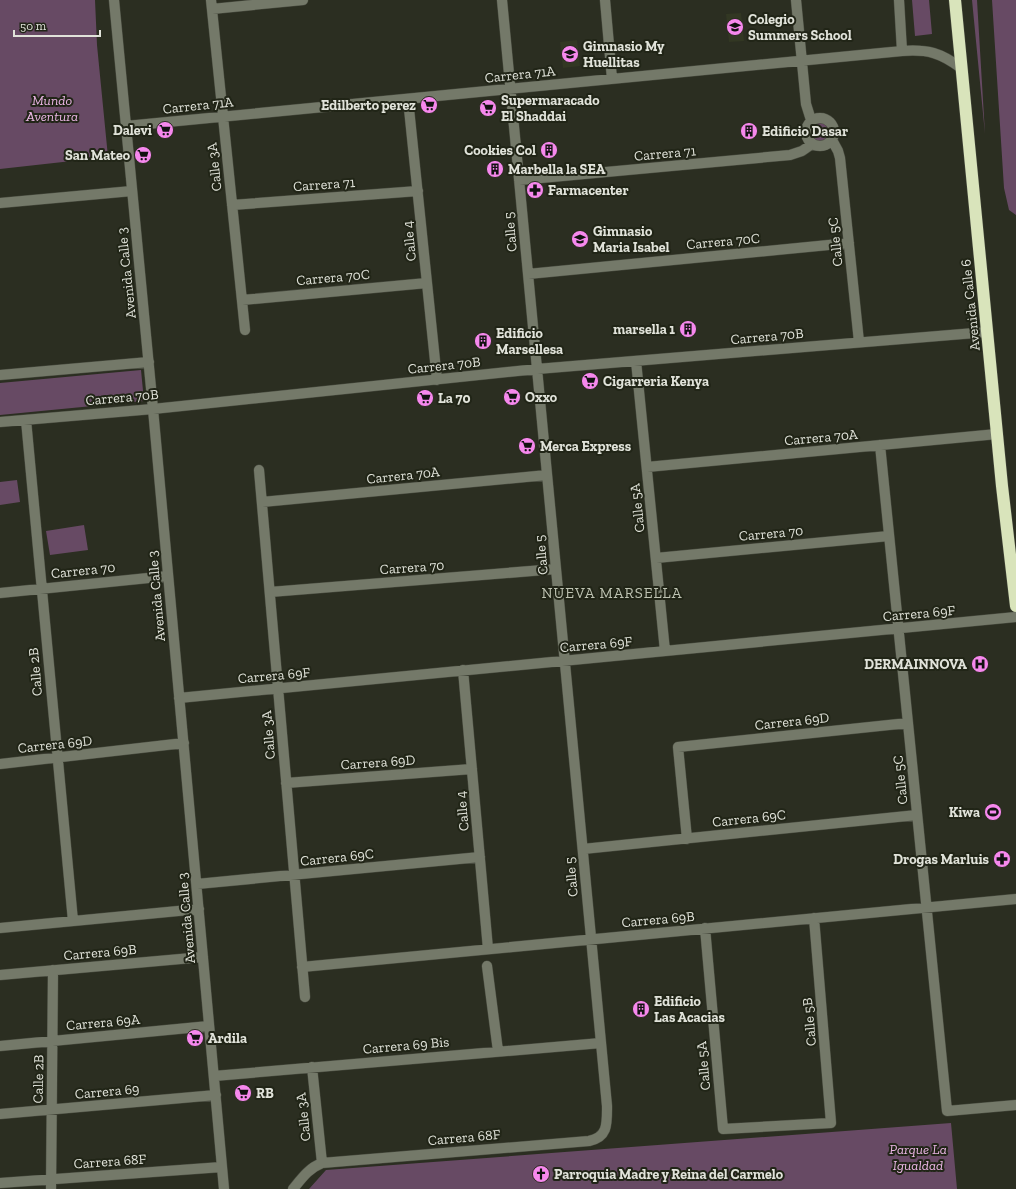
<svg xmlns="http://www.w3.org/2000/svg" width="1016" height="1189" viewBox="0 0 1016 1189" font-family="'Zilla Slab',serif">
	<style>
		.built { fill: #323723 }
		.green { fill: #674a64 }
		.lines { fill: none; stroke-linecap: round; stroke-linejoin: round }
		.minor-casing { stroke: #484b3f; stroke-width: 11 }
		.highway-casing { stroke: #484b3f; stroke-width: 13 }
		.minor { stroke: #747969; stroke-width: 10 }
		.highway { stroke: #d9e4bb; stroke-width: 12 }
		.labels { text-anchor: middle; stroke-width: 4; stroke-linejoin: round; paint-order: stroke }
		.poi-label { font-size: 14px; font-weight: bold; fill: #e1e3da; stroke: #212517; text-anchor: start }
		.street-label { font-size: 14px; fill: #e1e3da; stroke: #212517 }
		.park-label { font-size: 14px; font-style: italic; fill: #ebb6e5; stroke: #212517 }
		.neighbourhood-label { font-size: 15px; letter-spacing: 1px; fill: #bec3b2; stroke: #212517 }
	</style>
	<rect width="100%" height="100%" fill="#2b2e21"/>
	<path class="built" d="M741,13L744,41L729,42L726,14Z
		M577,40L580,66L563,68L560,42Z"/>
	<path class="green" d="M0,0H95L97,45L108,157L0,169Z
		M912,0H929L932,34L915,36Z
		M972,0H977L985,134Z
		M992,0H1016V215L1009,210L1004,188Z
		M810 132a10 10 0 1 1 20 0a10 10 0 1 1-20 0Z
		M141,370L144,401L0,415V383Z
		M17,480L20,502L0,505V482Z
		M84,525L88,550L50,555L46,531Z
		M951,1123L957,1189H309L326,1170Z"/>
	<g class="lines">
		<g class="minor-casing">
			<path id="minor" d="M114,0L153,409L224,1189
				M211,0L245,330
				M605,0L612,79
				M796,0L806,104L811,120
				M899,0L902,51
				M212,9L303,0
				M408,99L437,380
				M806 132a14 14 0 1 1 28 0a14 14 0 1 1-28 0Z
				M126,126L902,51C928,49 941,53 961,68
				M832,140L838,151L840,158L859,342
				M519,180L790,155L802,151L812,144
				M0,203L132,191
				M232,205L418,191
				M528,274L849,243
				M242,300L427,283
				M636,361L665,651
				M0,375L149,362
				M26,420L73,921
				M0,422L153,409L537,369L987,332
				M880,445L947,1111L1016,1105
				M647,467L997,434
				M259,470L305,997
				M262,502L547,475
				M656,558L889,536
				M270,592L556,569
				M0,593L168,576
				M463,670L488,949
				M179,698L1016,617
				M0,764L184,743
				M286,783L472,769
				M687,839L678,747L908,723
				M583,849L917,815
				M197,884L480,857
				M0,928L199,909
				M705,928L723,1129L831,1123L814,918
				M487,966L498,1051
				M302,967L1016,899
				M0,975L203,957
				M0,1046L209,1026
				M312,1067L322,1163
				M214,1076L601,1043
				M0,1114L216,1095
				M0,1183L222,1167
				M51,1189L53,970
				M293,1189C302,1178 309,1168 322,1163L589,1141C608,1137 607,1124 607,1106L502,0"/>
		</g>
		<g class="highway-casing">
			<path id="highway" d="M955,0L1002,486L1016,606"/>
		</g>
		<use href="#minor" class="minor"/>
		<use href="#highway" class="highway"/>
	</g>
	<defs>
		<g id="school-disc" transform="scale(0.9)"><circle r="9.5" fill="#f688ed" stroke="#212517"/><path d="M0-5L7-2L0 1L-7-2ZM-4 1L0 2.5L4 1V4Q0 6-4 4Z" fill="#111"/></g>
		<g id="supermarket-disc" transform="scale(0.9)"><circle r="9.5" fill="#f688ed" stroke="#212517"/><path d="M-6-5.5h2.5l.6 2H6L4.5 2H-2.5L-4.4-4H-6ZM-1.5 3.2a1.3 1.3 0 1 0 .1 0ZM3 3.2a1.3 1.3 0 1 0 .1 0Z" fill="#111"/></g>
		<g id="building-disc" transform="scale(0.9)"><circle r="9.5" fill="#f688ed" stroke="#212517"/><path d="M-4-6H4V6H1V3H-1V6H-4ZM-2.5-4.3h1.7v1.8h-1.7ZM.8-4.3h1.7v1.8H.8ZM-2.5-1h1.7V.8h-1.7ZM.8-1h1.7V.8H.8Z" fill="#111"/></g>
		<g id="pharmacy-disc" transform="scale(0.9)"><circle r="9.5" fill="#f688ed" stroke="#212517"/><path d="M-2-6h4v4h4v4h-4v4h-4v-4h-4v-4h4Z" fill="#111"/></g>
		<g id="hospital-disc" transform="scale(0.9)"><circle r="9.5" fill="#f688ed" stroke="#212517"/><path d="M-5-5h3v3.5h4V-5h3V5h-3V1.5h-4V5h-3Z" fill="#111"/></g>
		<g id="stadium-disc" transform="scale(0.9)"><circle r="9.5" fill="#f688ed" stroke="#212517"/><path d="M0-5a6.5 5 0 1 0 0 10a6.5 5 0 1 0 0-10ZM-3.5-1.8h7v3.6h-7Z" fill="#111"/></g>
		<g id="church-disc" transform="scale(0.9)"><circle r="9.5" fill="#f688ed" stroke="#212517"/><path d="M-1.2-6h2.4v3.5h3.3v2.4h-3.3V6h-2.4V-.1h-3.3v-2.4h3.3Z" fill="#111"/></g>
	</defs>
	<g fill-rule="evenodd">
		<use href="#school-disc" x="735" y="27"/>
		<use href="#school-disc" x="570" y="54"/>
		<use href="#supermarket-disc" x="429" y="105"/>
		<use href="#supermarket-disc" x="488" y="108"/>
		<use href="#supermarket-disc" x="165" y="130"/>
		<use href="#building-disc" x="749" y="131"/>
		<use href="#building-disc" x="549" y="150"/>
		<use href="#supermarket-disc" x="143" y="155"/>
		<use href="#building-disc" x="495" y="169"/>
		<use href="#pharmacy-disc" x="535" y="190"/>
		<use href="#school-disc" x="580" y="239"/>
		<use href="#building-disc" x="688" y="329"/>
		<use href="#building-disc" x="483" y="341"/>
		<use href="#supermarket-disc" x="590" y="381"/>
		<use href="#supermarket-disc" x="512" y="397"/>
		<use href="#supermarket-disc" x="425" y="398"/>
		<use href="#supermarket-disc" x="527" y="446"/>
		<use href="#hospital-disc" x="980" y="664"/>
		<use href="#stadium-disc" x="993" y="812"/>
		<use href="#pharmacy-disc" x="1002" y="859"/>
		<use href="#building-disc" x="641" y="1009"/>
		<use href="#supermarket-disc" x="195" y="1038"/>
		<use href="#supermarket-disc" x="243" y="1093"/>
		<use href="#church-disc" x="541" y="1174"/>
	</g>
	<g class="labels">
		<g class="poi-label">
			<text x="748" y="24">Colegio<tspan x="748" dy="16">Summers School</tspan></text>
			<text x="583" y="51">Gimnasio My<tspan x="583" dy="16">Huellitas</tspan></text>
			<text x="501" y="105">Supermaracado<tspan x="501" dy="16">El Shaddai</tspan></text>
			<text x="416" y="110" text-anchor="end">Edilberto perez</text>
			<text x="152" y="135" text-anchor="end">Dalevi</text>
			<text x="762" y="136">Edificio Dasar</text>
			<text x="536" y="155" text-anchor="end">Cookies Col</text>
			<text x="130" y="160" text-anchor="end">San Mateo</text>
			<text x="508" y="174">Marbella la SEA</text>
			<text x="548" y="195">Farmacenter</text>
			<text x="593" y="236">Gimnasio<tspan x="593" dy="16">Maria Isabel</tspan></text>
			<text x="675" y="334" text-anchor="end">marsella 1</text>
			<text x="496" y="338">Edificio<tspan x="496" dy="16">Marsellesa</tspan></text>
			<text x="603" y="386">Cigarreria Kenya</text>
			<text x="525" y="402">Oxxo</text>
			<text x="438" y="403">La 70</text>
			<text x="540" y="451">Merca Express</text>
			<text x="967" y="669" text-anchor="end">DERMAINNOVA</text>
			<text x="980" y="817" text-anchor="end">Kiwa</text>
			<text x="989" y="864" text-anchor="end">Drogas Marluis</text>
			<text x="654" y="1006">Edificio<tspan x="654" dy="16">Las Acacias</tspan></text>
			<text x="208" y="1043">Ardila</text>
			<text x="256" y="1098">RB</text>
			<text x="554" y="1179">Parroquia Madre y Reina del Carmelo</text>
		</g>
		<g class="street-label">
			<text transform="translate(520 74) rotate(-6)" y="5">Carrera 71A</text>
			<text transform="translate(198 105) rotate(-6)" y="5">Carrera 71A</text>
			<text transform="translate(665 153) rotate(-5)" y="5">Carrera 71</text>
			<text transform="translate(214 167) rotate(-96)" y="5">Calle 3A</text>
			<text transform="translate(324 184) rotate(-4)" y="5">Carrera 71</text>
			<text transform="translate(510 232) rotate(-95)" y="5">Calle 5</text>
			<text transform="translate(409 241) rotate(-96)" y="5">Calle 4</text>
			<text transform="translate(723 241) rotate(-5)" y="5">Carrera 70C</text>
			<text transform="translate(835 242) rotate(-96)" y="5">Calle 5C</text>
			<text transform="translate(126 273) rotate(-96)" y="5">Avenida Calle 3</text>
			<text transform="translate(333 277) rotate(-5)" y="5">Carrera 70C</text>
			<text transform="translate(970 305) rotate(-96)" y="5">Avenida Calle 6</text>
			<text transform="translate(767 336) rotate(-5)" y="5">Carrera 70B</text>
			<text transform="translate(444 365) rotate(-6)" y="5">Carrera 70B</text>
			<text transform="translate(122 397) rotate(-5)" y="5">Carrera 70B</text>
			<text transform="translate(821 437) rotate(-5)" y="5">Carrera 70A</text>
			<text transform="translate(403 475) rotate(-6)" y="5">Carrera 70A</text>
			<text transform="translate(637 508) rotate(-96)" y="5">Calle 5A</text>
			<text transform="translate(771 533) rotate(-5)" y="5">Carrera 70</text>
			<text transform="translate(541 555) rotate(-95)" y="5">Calle 5</text>
			<text transform="translate(412 567) rotate(-4)" y="5">Carrera 70</text>
			<text transform="translate(83 570) rotate(-6)" y="5">Carrera 70</text>
			<text transform="translate(156 596) rotate(-95)" y="5">Avenida Calle 3</text>
			<text transform="translate(919 613) rotate(-5)" y="5">Carrera 69F</text>
			<text transform="translate(596 644) rotate(-5)" y="5">Carrera 69F</text>
			<text transform="translate(35 672) rotate(-95)" y="5">Calle 2B</text>
			<text transform="translate(274 675) rotate(-5)" y="5">Carrera 69F</text>
			<text transform="translate(792 721) rotate(-6)" y="5">Carrera 69D</text>
			<text transform="translate(268 735) rotate(-95)" y="5">Calle 3A</text>
			<text transform="translate(55 744) rotate(-6)" y="5">Carrera 69D</text>
			<text transform="translate(378 762) rotate(-4)" y="5">Carrera 69D</text>
			<text transform="translate(900 780) rotate(-96)" y="5">Calle 5C</text>
			<text transform="translate(462 811) rotate(-95)" y="5">Calle 4</text>
			<text transform="translate(749 818) rotate(-6)" y="5">Carrera 69C</text>
			<text transform="translate(337 857) rotate(-6)" y="5">Carrera 69C</text>
			<text transform="translate(571 877) rotate(-95)" y="5">Calle 5</text>
			<text transform="translate(186 918) rotate(-95)" y="5">Avenida Calle 3</text>
			<text transform="translate(658 919) rotate(-5)" y="5">Carrera 69B</text>
			<text transform="translate(100 952) rotate(-5)" y="5">Carrera 69B</text>
			<text transform="translate(103 1022) rotate(-5)" y="5">Carrera 69A</text>
			<text transform="translate(809 1022) rotate(-95)" y="5">Calle 5B</text>
			<text transform="translate(406 1045) rotate(-5)" y="5">Carrera 69 Bis</text>
			<text transform="translate(703 1066) rotate(-95)" y="5">Calle 5A</text>
			<text transform="translate(38 1079) rotate(-89)" y="5">Calle 2B</text>
			<text transform="translate(107 1091) rotate(-5)" y="5">Carrera 69</text>
			<text transform="translate(303 1117) rotate(-96)" y="5">Calle 3A</text>
			<text transform="translate(464 1137) rotate(-5)" y="5">Carrera 68F</text>
			<text transform="translate(110 1161) rotate(-4)" y="5">Carrera 68F</text>
		</g>
		<g class="park-label">
			<text x="52" y="105">Mundo<tspan x="52" dy="16">Aventura</tspan></text>
			<text x="918" y="1154">Parque La<tspan x="918" dy="16">Igualdad</tspan></text>
		</g>
		<g class="neighbourhood-label">
			<text x="612" y="598">NUEVA MARSELLA</text>
		</g>
	</g>
	<path d="M14 30v6h86v-6" fill="none" stroke="#e1e3da" stroke-width="2"/>
	<text x="20" y="30" font-size="12" fill="#e1e3da" stroke="#212517" stroke-width="3" paint-order="stroke">50 m</text>
</svg>
